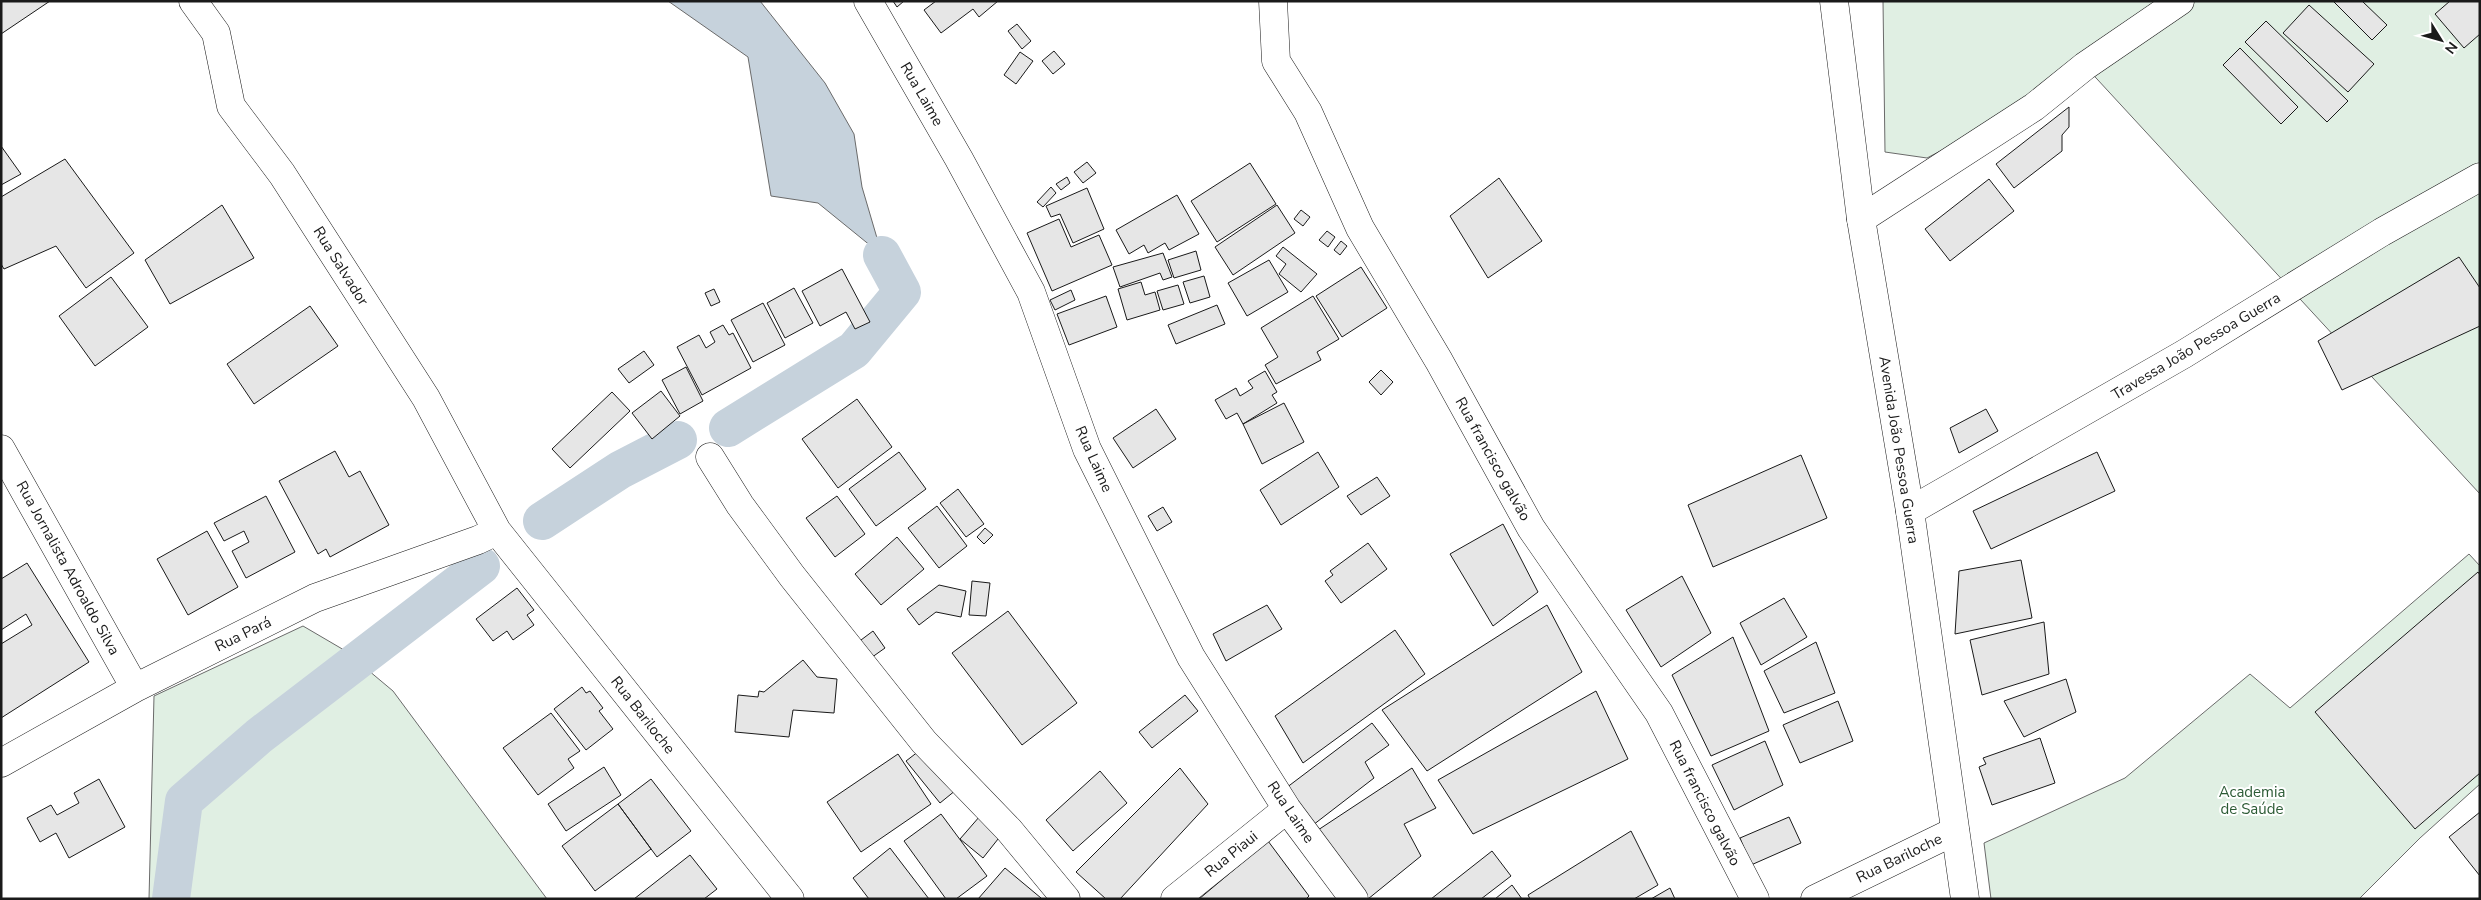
<svg xmlns="http://www.w3.org/2000/svg" width="2481" height="900" viewBox="0 0 2481 900" font-family="'Nunito Sans',sans-serif">
	<style>
		.green { fill: #e0efe3; stroke: #6a6a6a }
		.water { fill: #c6d2dc; stroke: #6a6a6a }
		.lines { fill: none; stroke-linecap: round; stroke-linejoin: round }
		.canal { stroke: #c6d2dc; stroke-width: 38 }
		.building { fill: #e6e6e6; stroke: #1a1a1a }
		.street-casing { stroke: #1a1a1a; stroke-width: 29 }
		.primary-casing { stroke: #1a1a1a; stroke-width: 29 }
		.street { stroke: #fff; stroke-width: 28 }
		.primary { stroke: #fff; stroke-width: 28 }
		.labels { text-anchor: middle; stroke-width: 4; stroke-linejoin: round; paint-order: stroke }
		.street-label { font-size: 15px; fill: #1a1a1a; stroke: #fff }
		.park-label { font-size: 15px; fill: #2b5a34; stroke: #fff }
	</style>
	<rect width="100%" height="100%" fill="#fff"/>
	<path class="green" d="M1883,1H2480V494L2085,66L1990,125L1927,158L1885,152Z
		M2469,554L2480,566V784L2420,838L2359,899H1991L1984,843L2125,778L2250,674L2290,708Z
		M303,626L344,650L393,691L547,899H149L154,696Z"/>
	<path class="water" d="M668,1H760L825,83L854,134L862,187L882,255L818,203L771,196L748,57Z"/>
	<g class="lines">
		<path class="canal" d="M728,428L854,350L902,292L882,255
			M542,521L620,470L678,440
			M171,899L184,801L259,736L481,566"/>
	</g>
	<path class="building" d="M1,1H50L1,34Z
		M893,1H904L897,7Z
		M936,1H998L979,17L973,9L941,33L924,10Z
		M2333,1H2362L2387,25L2372,40Z
		M2450,1H2480V34L2464,48L2435,14Z
		M2309,5L2374,64L2348,92L2283,33Z
		M2266,21L2348,101L2327,122L2245,42Z
		M1017,24L1031,41L1022,49L1008,31Z
		M2240,48L2298,107L2281,124L2223,65Z
		M1054,51L1065,64L1053,74L1042,61Z
		M1020,52L1033,61L1016,84L1004,75Z
		M2069,107V127L2062,135V151L2014,188L1996,164Z
		M1,146L21,174L1,185Z
		M65,159L134,253L86,288L56,246L4,269L1,264V197Z
		M1087,162L1096,173L1083,183L1074,172Z
		M1250,163L1276,204L1217,242L1191,201Z
		M1067,177L1070,183L1061,190L1056,184Z
		M1499,178L1542,241L1488,278L1450,216Z
		M1989,179L2014,211L1950,261L1925,229Z
		M1051,187L1056,193L1043,207L1037,202Z
		M1087,188L1104,229L1073,243L1060,214L1051,217L1046,206Z
		M1177,195L1199,234L1169,250L1165,243L1148,253L1144,245L1129,254L1116,230Z
		M222,205L254,258L170,304L145,260Z
		M1277,205L1295,233L1233,275L1215,247Z
		M1301,210L1310,217L1303,226L1294,219Z
		M1059,219L1071,247L1099,235L1112,265L1052,291L1027,233Z
		M1327,231L1335,237L1328,247L1319,240Z
		M1341,241L1347,246L1340,255L1334,250Z
		M1283,247L1317,274L1301,292L1279,274L1286,264L1276,256Z
		M1196,251L1201,270L1174,278L1168,260Z
		M1163,253L1172,277L1163,280L1160,273L1120,287L1113,267Z
		M2459,257L2480,288V326L2342,390L2318,341Z
		M1269,260L1288,292L1247,316L1228,283Z
		M1361,267L1387,308L1342,337L1316,296Z
		M842,269L870,322L855,329L846,312L820,326L802,291Z
		M1204,276L1210,297L1190,303L1183,282Z
		M111,277L148,327L95,366L59,316Z
		M1141,282L1145,295L1155,292L1160,310L1127,320L1118,289Z
		M1178,285L1184,304L1163,310L1157,291Z
		M794,288L813,323L785,338L767,303Z
		M714,289L720,302L711,306L705,293Z
		M1071,290L1075,300L1055,310L1050,300Z
		M1106,296L1117,327L1069,345L1057,314Z
		M1313,296L1339,339L1317,352L1321,360L1276,384L1265,365L1278,357L1261,328Z
		M763,303L785,345L753,362L731,320Z
		M1217,305L1225,324L1176,344L1168,325Z
		M310,306L338,346L254,404L227,364Z
		M723,325L729,335L733,333L751,368L702,395L677,347L699,335L706,348L715,342L710,332Z
		M644,351L654,365L629,383L618,369Z
		M686,367L703,401L680,414L662,380Z
		M1381,370L1393,382L1381,395L1369,382Z
		M1265,371L1277,392L1272,395L1277,403L1243,424L1237,413L1226,419L1215,400L1236,388L1240,396L1253,388L1248,381Z
		M661,391L680,416L652,439L632,413Z
		M612,392L630,411L570,468L552,449Z
		M857,399L892,447L838,488L802,439Z
		M1284,403L1304,442L1262,464L1243,424Z
		M1156,409L1176,439L1133,468L1113,438Z
		M1986,409L1998,431L1959,453L1950,428Z
		M335,451L349,477L360,471L389,525L330,557L326,549L318,554L279,481Z
		M899,452L926,489L876,526L849,489Z
		M1318,452L1339,487L1281,525L1260,490Z
		M2097,452L2115,491L1991,549L1973,511Z
		M1801,455L1827,518L1713,567L1688,505Z
		M1377,477L1390,496L1361,515L1347,496Z
		M958,489L984,524L966,537L940,503Z
		M266,496L295,552L246,578L232,551L249,542L244,531L224,541L214,523Z
		M837,496L865,534L835,557L806,518Z
		M937,506L967,546L939,568L908,528Z
		M1163,507L1172,522L1157,531L1148,516Z
		M1503,524L1538,592L1493,626L1450,554Z
		M985,528L993,535L984,544L977,537Z
		M207,531L238,587L188,615L157,559Z
		M897,537L924,569L881,605L855,574Z
		M1368,543L1387,569L1341,603L1325,581L1333,575L1330,571Z
		M2021,560L2032,618L1955,634L1959,571Z
		M27,563L89,662L1,718V644L32,625L26,614L1,630V579Z
		M2478,572L2480,575V773L2415,829L2315,712Z
		M1682,576L1711,633L1661,667L1626,610Z
		M972,581L990,583L986,616L969,615Z
		M939,585L966,591L961,617L936,612L919,625L907,609Z
		M517,588L534,610L527,615L534,625L513,640L507,631L493,641L476,619Z
		M1784,598L1807,637L1761,665L1740,623Z
		M1267,605L1282,629L1226,661L1213,634Z
		M1547,605L1582,672L1427,771L1382,710Z
		M1008,611L1077,703L1022,745L952,653Z
		M2044,622L2049,674L1982,695L1970,640Z
		M1395,630L1425,674L1303,763L1275,716Z
		M873,631L885,648L868,660L857,643Z
		M1733,637L1769,731L1711,756L1672,675Z
		M1816,642L1835,693L1784,713L1764,671Z
		M803,660L817,677L837,679L834,713L793,710L789,737L735,732L738,695L758,697L759,691L764,692Z
		M2066,679L2076,712L2024,737L2004,701Z
		M582,687L586,693L590,691L603,708L599,711L613,729L586,750L554,709Z
		M1596,691L1628,759L1473,834L1438,780Z
		M1185,695L1198,711L1152,748L1139,732Z
		M1838,701L1853,741L1800,763L1783,725Z
		M551,713L580,751L568,759L574,768L538,795L503,748Z
		M1372,723L1389,745L1365,762L1374,778L1313,825L1286,788Z
		M2040,738L2055,783L1992,805L1979,767L1986,764L1983,758Z
		M1765,741L1783,785L1734,810L1712,765Z
		M923,748L956,790L940,803L906,761Z
		M898,754L931,804L861,852L827,802Z
		M604,767L621,795L566,831L548,804Z
		M1180,768L1208,804L1120,899H1106L1076,872Z
		M1412,768L1436,808L1404,824L1421,856L1368,899H1363L1315,832Z
		M1100,771L1127,803L1073,851L1046,820Z
		M99,779L125,827L69,858L56,833L40,842L27,818L51,805L57,815L79,803L74,793Z
		M651,779L691,831L657,857L618,804Z
		M618,804L651,849L595,891L562,846Z
		M2480,812V876L2449,837Z
		M941,814L987,876L956,899H946L904,841Z
		M980,816L1002,834L983,858L960,839Z
		M1789,817L1801,843L1751,865L1740,838Z
		M1631,831L1658,885L1634,899H1530L1528,895Z
		M1268,841L1309,896L1306,899H1199Z
		M890,848L929,899H869L853,878Z
		M1492,851L1511,876L1481,899H1431Z
		M690,855L717,889L704,899H634Z
		M1005,868L1041,898L1040,899H978Z
		M1512,885L1522,899H1495Z
		M1670,888L1675,899H1651Z"/>
	<g class="lines">
		<g class="street-casing">
			<path id="street" d="M193,1L216,33L231,106L282,174L426,398L497,531L790,899
				M868,1L959,159L1031,292L1087,449L1191,657L1287,809L1354,899
				M1273,1L1276,61L1308,112L1360,228L1439,361L1531,528L1659,713L1755,899
				M1861,219L2034,107L2085,66L2180,1
				M1,449L135,688
				M710,457L740,505L792,576L924,742L1009,830L1066,899
				M1910,511L2184,354L2382,232L2480,177
				M1,763L135,688L315,598L478,540L497,531
				M1175,899L1287,809
				M1815,899L1955,831"/>
		</g>
		<g class="primary-casing">
			<path id="primary" d="M1834,1L1861,219L1910,511L1965,899"/>
		</g>
		<use href="#street" class="street"/>
		<use href="#primary" class="primary"/>
	</g>
	<g class="labels">
		<g class="street-label">
			<text transform="translate(922 94) rotate(60)" y="5">Rua Laime</text>
			<text transform="translate(341 266) rotate(58)" y="5">Rua Salvador</text>
			<text transform="translate(2196 346) rotate(-31)" y="5">Travessa João Pessoa Guerra</text>
			<text transform="translate(1899 450) rotate(81)" y="5">Avenida João Pessoa Guerra</text>
			<text transform="translate(1094 459) rotate(66)" y="5">Rua Laime</text>
			<text transform="translate(1493 459) rotate(61)" y="5">Rua francisco galvão</text>
			<text transform="translate(68 568) rotate(61)" y="5">Rua Jornalista Adroaldo Silva</text>
			<text transform="translate(243 634) rotate(-26)" y="5">Rua Pará</text>
			<text transform="translate(643 715) rotate(52)" y="5">Rua Bariloche</text>
			<text transform="translate(1705 803) rotate(63)" y="5">Rua francisco galvão</text>
			<text transform="translate(1291 812) rotate(56)" y="5">Rua Laime</text>
			<text transform="translate(1231 854) rotate(-39)" y="5">Rua Piaui</text>
			<text transform="translate(1899 858) rotate(-26)" y="5">Rua Bariloche</text>
		</g>
		<g class="park-label">
			<text x="2252" y="797">Academia<tspan x="2252" dy="17">de Saúde</tspan></text>
		</g>
	</g>
	<rect width="2481" height="900" fill="none" stroke="#1a1a1a" stroke-width="5"/>
	<g transform="translate(2441 40) rotate(127)" stroke="#ffffff" stroke-width="4" paint-order="stroke">
	<path d="M0-4L9 19L0 12L-9 19Z" fill="#1a1a1a"/>
	<text y="-8" font-size="14" font-weight="bold" text-anchor="middle" fill="#1a1a1a">N</text>
	</g>
</svg>
